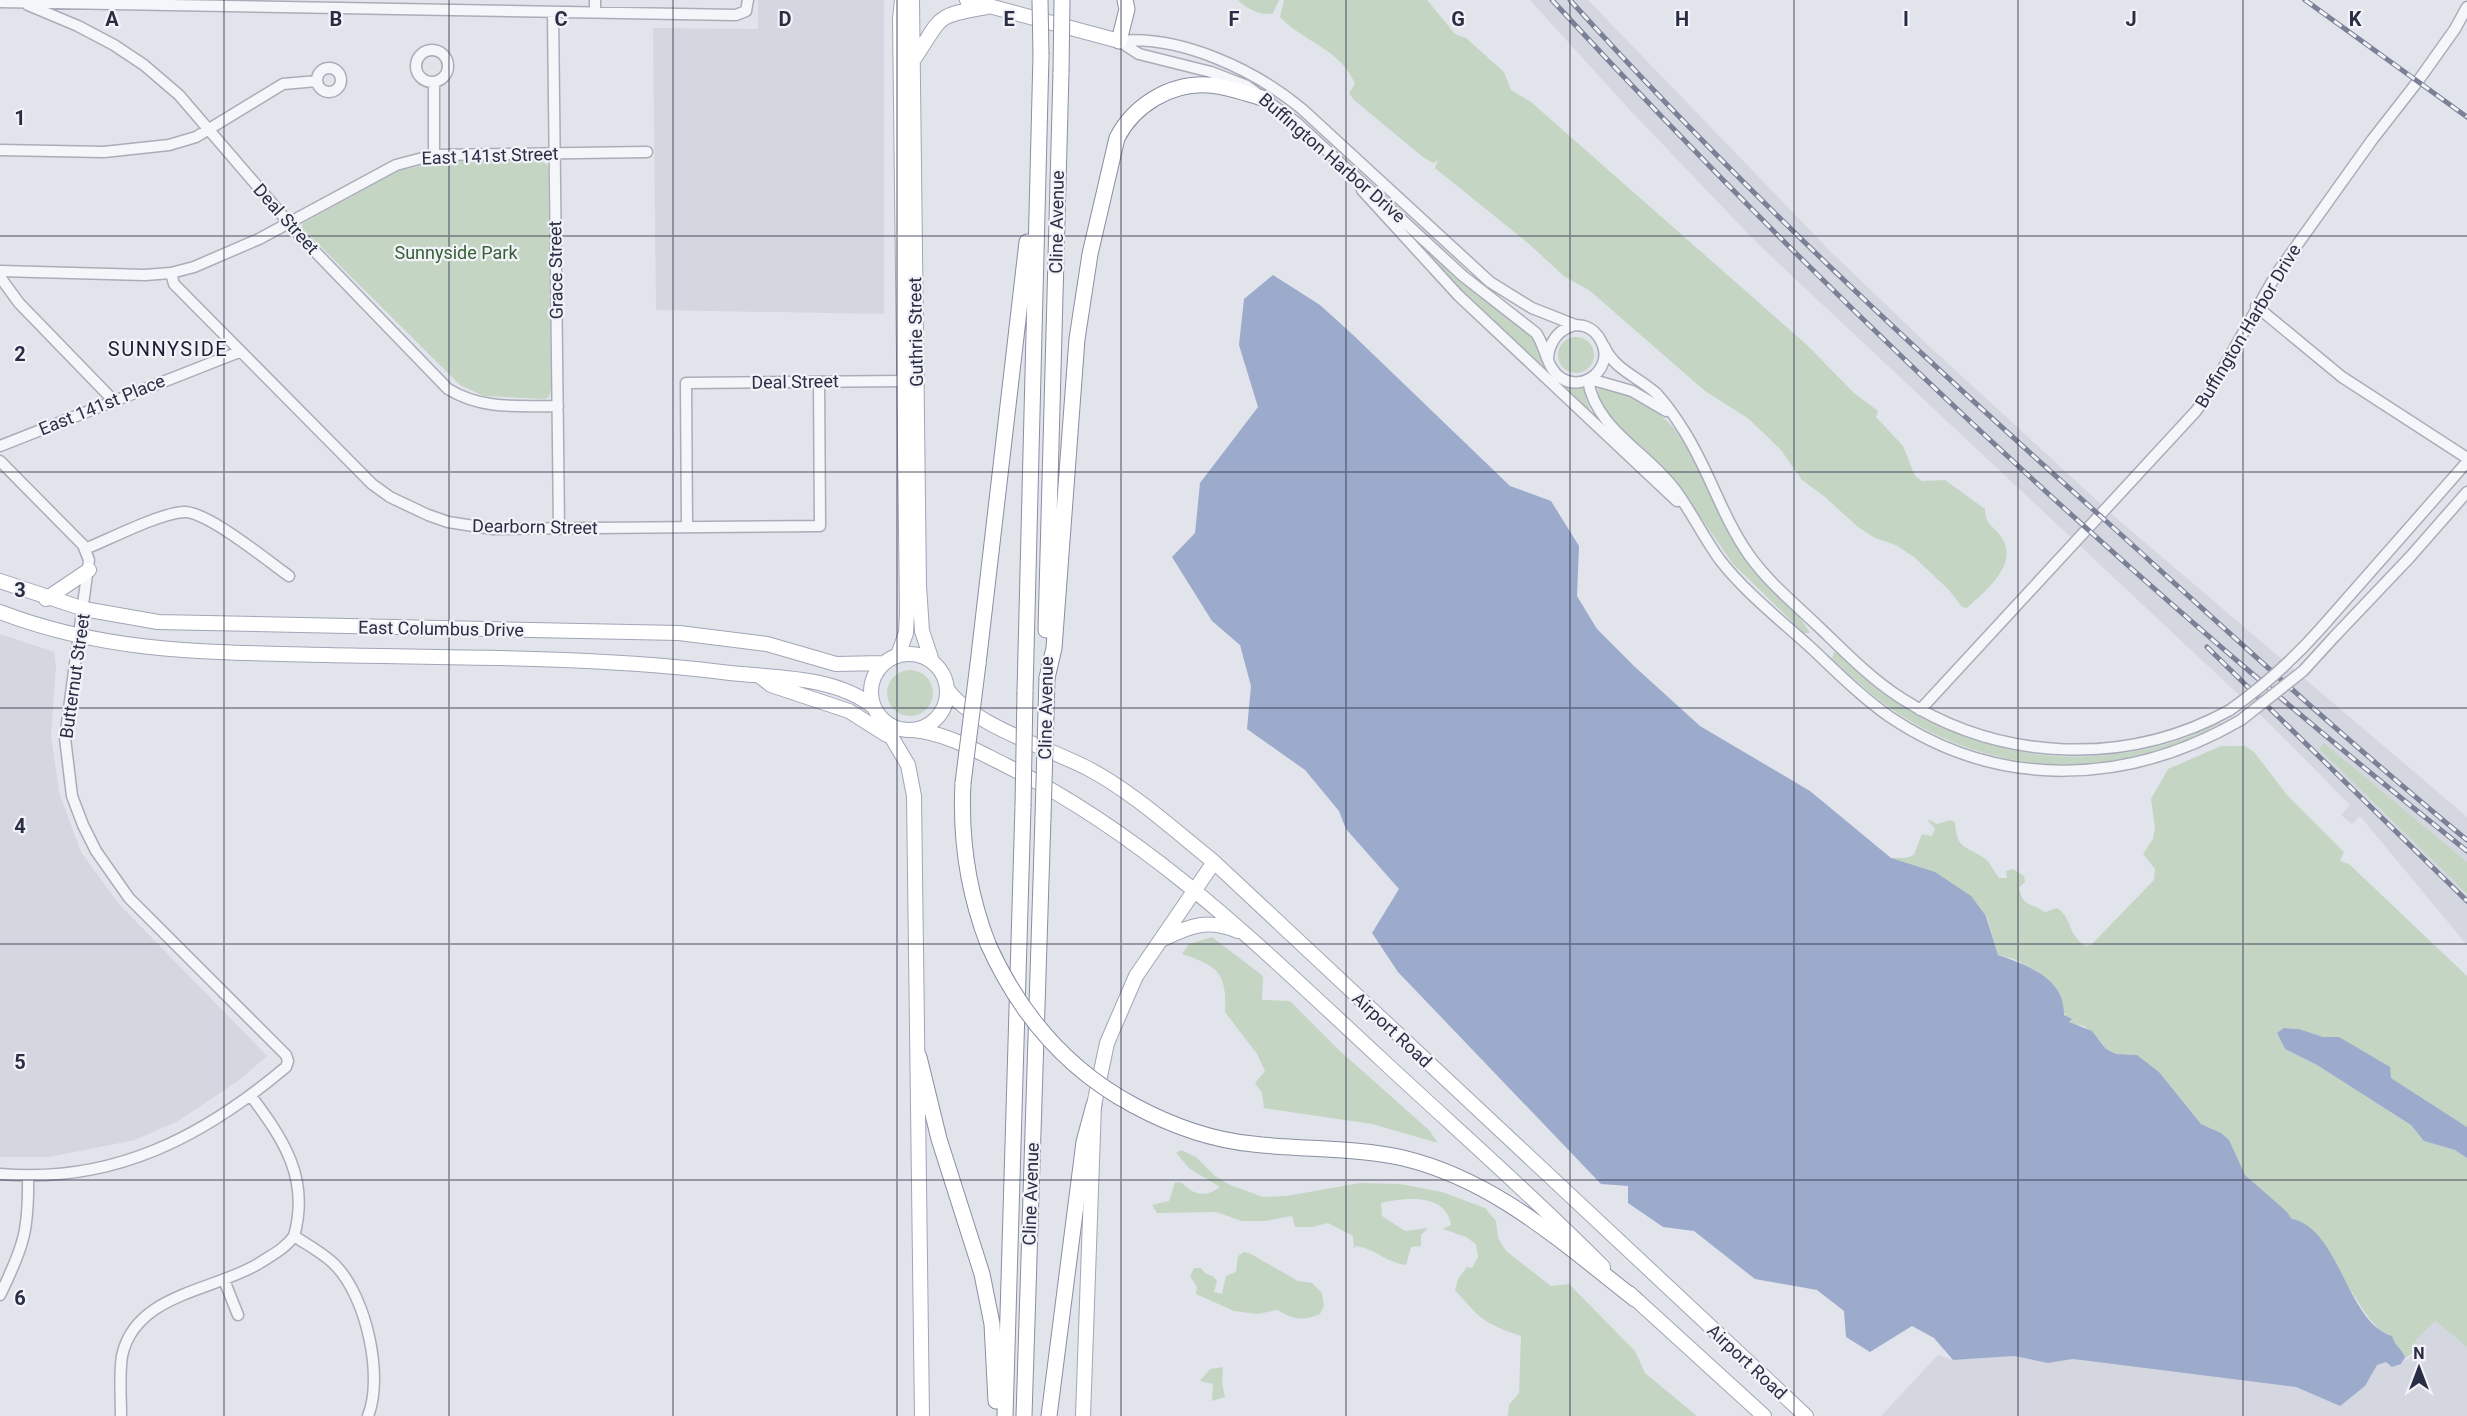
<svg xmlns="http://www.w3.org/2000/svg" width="2467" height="1416" viewBox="0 0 2467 1416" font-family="Roboto,sans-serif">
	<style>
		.built { fill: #d4d6e0 }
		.green { fill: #c4d5c3 }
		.water { fill: #9caacc }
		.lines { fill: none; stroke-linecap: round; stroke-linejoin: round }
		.minor-casing { stroke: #aaadb9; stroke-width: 13 }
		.major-casing { stroke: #a1a6b7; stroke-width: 16 }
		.highway-casing { stroke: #898ea2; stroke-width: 17 }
		.minor { stroke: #f5f6f9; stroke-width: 10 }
		.major { stroke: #fff; stroke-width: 14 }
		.highway { stroke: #fff; stroke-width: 15 }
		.rail-casing { stroke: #7a8095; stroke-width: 5 }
		.rail { stroke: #f2f3f8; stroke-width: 3; stroke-dasharray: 9; stroke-linecap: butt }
		.minor-bridge-casing { stroke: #aaadb9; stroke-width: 13; stroke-linecap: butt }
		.highway-bridge-casing { stroke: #898ea2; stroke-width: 17; stroke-linecap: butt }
		.minor-bridge { stroke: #f5f6f9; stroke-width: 10 }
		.highway-bridge { stroke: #fff; stroke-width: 15 }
		.grid { fill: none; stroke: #292e44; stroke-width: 1.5; stroke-opacity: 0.55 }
		.labels { text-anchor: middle; stroke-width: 4.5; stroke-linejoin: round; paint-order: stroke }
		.street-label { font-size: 18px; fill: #292e44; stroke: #f2f3f8 }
		.park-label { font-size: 18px; fill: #366036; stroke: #f2f3f8 }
		.neighbourhood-label { font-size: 20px; letter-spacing: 1.5px; fill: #1b1f34; stroke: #f2f3f8 }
		.grid-label { font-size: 20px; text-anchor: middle; font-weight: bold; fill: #292e44; stroke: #f2f3f8; stroke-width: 4.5; stroke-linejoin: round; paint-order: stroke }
	</style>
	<rect width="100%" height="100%" fill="#e2e4eb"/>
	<path class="built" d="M758,0H884V314L656,310L653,28L758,29Z
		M1530,0H1588L1831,252L1930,347L2115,517L2467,817V862L2325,744L2319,749L2467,894V945L2360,816L2352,824L2341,815L2350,805L2271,725L1757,243L1628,108Z
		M0,634L54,652L56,666L51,736L59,792L81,852L118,903L267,1056L238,1081L178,1121L135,1140L49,1157H0Z
		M2435,1321L2467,1347V1416H1881L1938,1355L1953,1360L2014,1356L2048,1363L2073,1359L2296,1387L2340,1406L2377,1365L2382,1362L2401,1364L2404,1359H2408L2417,1350L2416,1340Z"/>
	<path class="green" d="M1238,0H1279L1273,13C1261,17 1246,8 1238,0Z
		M1284,0H1427L1455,34L1466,38L1504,72L1511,90L1531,102L1807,345L1854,393L1878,411L1876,417L1903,446L1915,476L1922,481L1945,480L1985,509C1985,524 1992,525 2000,535C2021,564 1986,590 1967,608L1962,607L1949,590L1914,557L1896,545L1875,538L1858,527L1825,497L1802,480L1781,450L1749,419L1705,391L1589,290L1565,277L1529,244L1435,168L1438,160L1434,163L1424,158L1354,100L1349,93L1355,84C1341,49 1303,42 1280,17Z
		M540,159L548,166L551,389L549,397L545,399L484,396L460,385L302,228L303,223L400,170L448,161Z
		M1391,213L1529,333C1549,356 1543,394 1586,387V400L1591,411L1589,414L1465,299Z
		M1558 355a18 18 0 1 1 36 0a18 18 0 1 1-36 0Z
		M1598,387C1628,393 1652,404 1673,427C1702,467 1715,517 1743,557C1762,586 1793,603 1810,633H1804L1733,564L1675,481L1609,418L1599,401Z
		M1834,652L1839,654C1923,733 2020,772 2136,751C2155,748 2175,742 2193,735C2202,731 2214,722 2221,723C2121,777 2010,780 1910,721C1881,704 1856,681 1832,658Z
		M887 693a23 23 0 1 1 46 0a23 23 0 1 1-46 0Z
		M2324,743L2467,862V894L2319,749Z
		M2221,746H2245L2254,752L2287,795L2344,852L2340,861L2349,864L2467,976V1127L2391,1078L2339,1037H2323L2299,1029L2285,1028L2277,1033L2285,1049L2317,1065L2411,1125L2425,1141L2455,1150L2467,1158V1347L2435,1321L2416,1340L2417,1350L2404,1359L2365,1313L2318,1238L2292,1219L2285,1211L2245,1175L2221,1133L2201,1124L2159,1072L2137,1055L2116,1054L2106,1049L2099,1039L2084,1026L2071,1024L2039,972L2014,959L1998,955L1987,916L1891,858H1905L1914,855L1922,834L1932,836L1935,829L1927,819L1937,824L1950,820L1955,822C1956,849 1966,846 1984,858C1990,862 1994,871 1999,878H2007L2006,871L2013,869L2024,876L2025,882L2019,887C2023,908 2030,902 2045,912L2057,908C2073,919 2066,932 2085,946L2091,945L2154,880L2155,869L2143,854L2153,839L2155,828L2151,799L2168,769Z
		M1212,937L1263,976L1262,1000L1290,1001L1340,1051L1429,1130L1438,1143L1372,1124L1264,1108L1262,1093L1255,1083L1265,1071L1257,1054L1225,1012C1227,974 1219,966 1182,954L1189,944Z
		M1181,1150L1196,1157L1215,1176L1230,1185L1263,1197L1286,1196L1360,1183L1400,1184L1442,1192L1485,1208L1496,1221L1498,1238L1506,1251L1551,1286L1569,1284L1635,1351L1645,1373L1697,1416H1508L1509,1405L1519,1393L1521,1336C1485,1324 1480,1319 1455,1290L1458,1279L1467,1267L1472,1268L1478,1257L1476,1244L1466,1237L1443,1229L1451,1225C1446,1192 1404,1198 1381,1203L1382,1216L1405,1231L1428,1228L1421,1235V1246L1411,1247L1406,1265C1388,1263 1375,1249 1356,1246L1354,1249L1353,1236L1328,1223L1312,1227H1295L1292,1216L1265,1221H1242L1216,1212L1157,1213L1152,1205L1169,1201L1175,1182L1182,1183C1193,1195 1206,1198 1220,1187L1190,1169L1176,1153Z
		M1244,1252L1251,1254L1298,1281L1312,1283L1322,1293L1324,1306L1320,1314C1304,1321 1293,1320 1278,1310L1257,1314L1234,1311L1196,1294L1197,1287L1190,1276L1194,1268H1201L1206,1274L1213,1276L1217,1281L1214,1292L1222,1294L1226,1276L1236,1272L1238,1256Z
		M1223,1367L1222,1383L1225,1397L1212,1401L1213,1384L1200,1381L1210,1369Z"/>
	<path class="water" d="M1273,275L1320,305L1351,333L1510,486L1551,501L1579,546L1577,596L1597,629L1635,667L1700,726L1810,791L1891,858L1935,872L1971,896L1986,916L1998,955C2026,965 2065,977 2064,1015L2072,1019L2069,1022L2092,1031L2106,1049L2116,1054L2137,1055L2159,1072L2201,1124L2221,1133L2229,1140L2245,1175L2286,1211L2292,1219C2340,1229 2347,1323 2392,1336C2394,1345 2401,1348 2405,1357L2401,1364L2392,1367L2386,1362L2377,1365L2365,1386L2340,1406L2296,1387L2073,1359L2048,1363L2014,1356L1953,1360L1934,1338L1912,1326L1870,1352L1846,1337L1844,1311L1817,1290L1755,1279L1694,1231L1663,1227L1628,1203V1186L1601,1184L1398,972L1372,933L1399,889L1346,829L1339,811L1305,770L1247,729L1251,686L1240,645L1212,621L1172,557L1195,533L1200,483L1258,407L1239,345L1244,299Z
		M2284,1028L2299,1029L2323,1037H2339L2390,1067L2391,1078L2467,1127V1158L2455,1150L2424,1141L2411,1125L2317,1065L2285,1049L2277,1033Z"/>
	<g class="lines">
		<g class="minor-casing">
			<path id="minor" d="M595,0V12
				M0,2L736,15L746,11L748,0
				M28,5L78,26L114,45L144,65L179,95L301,237L448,389C482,410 519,406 558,406
				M553,12L559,529
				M1119,41L1139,54L1211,72L1247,86L1297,123L1463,276L1536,333C1546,347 1546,368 1561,378C1584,393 1615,367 1601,341C1585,311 1549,328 1548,359
				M1119,41C1181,35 1255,70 1302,109L1490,282L1532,308L1575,325
				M416 66a16 16 0 1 1 32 0a16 16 0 1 1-32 0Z
				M317 80a12 12 0 1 1 24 0a12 12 0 1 1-24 0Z
				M434,82V155
				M0,150L104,152L169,145L196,137L283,84L317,81
				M1362,190L1458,295L1677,501
				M0,271L145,275L171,273L194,267L259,239L396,165L434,155L647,152
				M171,273L174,284L372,484L390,497L428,515L448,522L493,529L820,526L819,382
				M0,277L19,303L113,400
				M2256,306L2342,377L2467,458
				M1604,346C1614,370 1639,377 1657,394C1667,405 1676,418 1684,431C1709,470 1722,517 1749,555C1768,582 1795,604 1819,627C1845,652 1871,679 1901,698C2000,762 2127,767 2230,710
				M1590,379L1632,391L1666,411
				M1588,380C1595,429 1649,453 1676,491C1692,513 1704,538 1720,560C1745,592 1778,618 1808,645C1835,670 1860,696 1890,717C2000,791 2129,785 2241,720
				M0,446L239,352
				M0,461L83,545L89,560L65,738L72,796L83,825L96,851L129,898L286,1055L288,1061L286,1067C203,1137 113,1184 0,1174
				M687,527L686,383L904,381
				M85,549C110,539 160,513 184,512C207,511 268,561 289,576
				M2322,627L2467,462
				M2334,637L2410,557L2467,492
				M1920,710L2196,411L2212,388L2277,273L2372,140L2418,81L2455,29L2467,7
				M294,1236C309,1246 325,1254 336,1266C366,1297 384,1376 368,1416
				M224,1280L238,1315
				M0,1295C24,1246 29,1230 28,1175
				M121,1416C121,1397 119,1375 122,1356C135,1294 213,1291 258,1264C270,1256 285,1249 294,1236C310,1179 284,1140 251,1096"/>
		</g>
		<g class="major-casing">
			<path id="major" d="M912,0L919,586L922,631L932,661
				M967,0L1119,41
				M914,59C943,17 932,16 987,7
				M0,581L84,609L158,622L679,633L767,644L836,664L883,663
				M46,599L89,570
				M0,612C109,654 212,652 326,655C461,658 596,656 730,673C777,678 835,676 874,707
				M871 692a38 38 0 1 1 76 0a38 38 0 1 1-76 0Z
				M898,655L906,633L907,612L900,19L902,0
				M761,677L771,685L849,711L887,735
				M947,689C972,725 1049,748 1089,769C1134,793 1174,830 1214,862L1806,1416
				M879,716L908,765L914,796L922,1416
				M913,730C946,733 975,750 1005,765C1152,838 1262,949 1381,1059C1455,1128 1532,1195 1603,1267
				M1163,939C1191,925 1208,919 1238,931
				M1629,1293L1764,1416
				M1083,1416L1094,1105L1107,1043L1136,976L1214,862"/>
		</g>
		<g class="highway-casing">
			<path id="highway" d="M1119,41L1127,9L1125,0
				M1046,630L1061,72
				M978,664L1027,242
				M1047,678L1054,648L1077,339L1090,254L1117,138C1134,105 1170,83 1208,85C1228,86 1247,94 1266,99
				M1025,692L1041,55
				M963,783C960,839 968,892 988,944
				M919,1057L939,1139L982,1274L992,1324L996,1401
				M1133,1105C1170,1125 1211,1140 1253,1144C1303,1150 1354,1147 1403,1158C1495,1180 1563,1243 1635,1299
				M1005,1416L1023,806
				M1024,1416L1043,817
				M1049,1416L1084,1142L1094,1105"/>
		</g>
		<use href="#minor" class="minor"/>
		<use href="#major" class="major"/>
		<use href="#highway" class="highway"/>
		<g class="rail-casing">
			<path id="rail" d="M1552,0C1835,307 2141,591 2467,851
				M1570,0C1737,185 1920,355 2106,521C2225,629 2343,738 2467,840
				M2305,0L2467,117
				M2207,647L2467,901"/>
		</g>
		<use href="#rail" class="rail"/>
		<g class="minor-bridge-casing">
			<path id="minor-bridge" d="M2230,710C2265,685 2294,659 2322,627
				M2241,720L2303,671L2334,637"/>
		</g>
		<g class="highway-bridge-casing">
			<path id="highway-bridge" d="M1040,0L1041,55
				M1061,72L1062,0
				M963,783L978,664
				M1023,806L1025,692
				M1043,817L1047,678
				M988,944C1019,1013 1066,1069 1133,1105"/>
		</g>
		<use href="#minor-bridge" class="minor-bridge"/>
		<use href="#highway-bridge" class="highway-bridge"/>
	</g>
	<path class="grid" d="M224,0V1416M449,0V1416M673,0V1416M897,0V1416M1121,0V1416M1346,0V1416M1570,0V1416M1794,0V1416M2018,0V1416M2243,0V1416M0,236H2467M0,472H2467M0,708H2467M0,944H2467M0,1180H2467"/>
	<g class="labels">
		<g class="street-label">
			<text transform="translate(490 156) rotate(-2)" y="6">East 141st Street</text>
			<text transform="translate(1332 158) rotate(41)" y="6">Buffington Harbor Drive</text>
			<text transform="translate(286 219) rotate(48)" y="6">Deal Street</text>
			<text transform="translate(1057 222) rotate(-89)" y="6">Cline Avenue</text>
			<text transform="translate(556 270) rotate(-91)" y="6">Grace Street</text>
			<text transform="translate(2248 326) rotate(-59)" y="6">Buffington Harbor Drive</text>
			<text transform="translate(916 332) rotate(-91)" y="6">Guthrie Street</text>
			<text transform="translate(795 382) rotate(-1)" y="6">Deal Street</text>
			<text transform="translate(102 405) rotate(-22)" y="6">East 141st Place</text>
			<text transform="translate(535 527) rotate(1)" y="6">Dearborn Street</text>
			<text transform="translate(441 629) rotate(1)" y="6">East Columbus Drive</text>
			<text transform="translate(75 676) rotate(-82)" y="6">Butternut Street</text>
			<text transform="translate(1046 708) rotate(-89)" y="6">Cline Avenue</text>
			<text transform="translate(1392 1030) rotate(43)" y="6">Airport Road</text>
			<text transform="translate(1031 1194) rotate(-88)" y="6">Cline Avenue</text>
			<text transform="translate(1747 1362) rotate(43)" y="6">Airport Road</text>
		</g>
		<g class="park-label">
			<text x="456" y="259">Sunnyside Park</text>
		</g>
		<g class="neighbourhood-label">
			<text x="168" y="356">SUNNYSIDE</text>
		</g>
	</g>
	<g class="grid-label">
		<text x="112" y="26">A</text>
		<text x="336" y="26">B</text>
		<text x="561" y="26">C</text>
		<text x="785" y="26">D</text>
		<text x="1009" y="26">E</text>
		<text x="1234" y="26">F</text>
		<text x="1458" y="26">G</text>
		<text x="1682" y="26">H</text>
		<text x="1906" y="26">I</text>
		<text x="2131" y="26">J</text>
		<text x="2355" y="26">K</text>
		<text x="20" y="125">1</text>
		<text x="20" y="361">2</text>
		<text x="20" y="597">3</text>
		<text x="20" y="833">4</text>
		<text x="20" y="1069">5</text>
		<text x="20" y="1305">6</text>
	</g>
	<g transform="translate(2419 1368)" stroke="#f2f3f8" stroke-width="4.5" paint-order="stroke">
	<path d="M0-4.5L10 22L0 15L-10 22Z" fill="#292e44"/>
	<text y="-9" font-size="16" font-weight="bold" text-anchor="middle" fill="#292e44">N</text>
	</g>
</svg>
